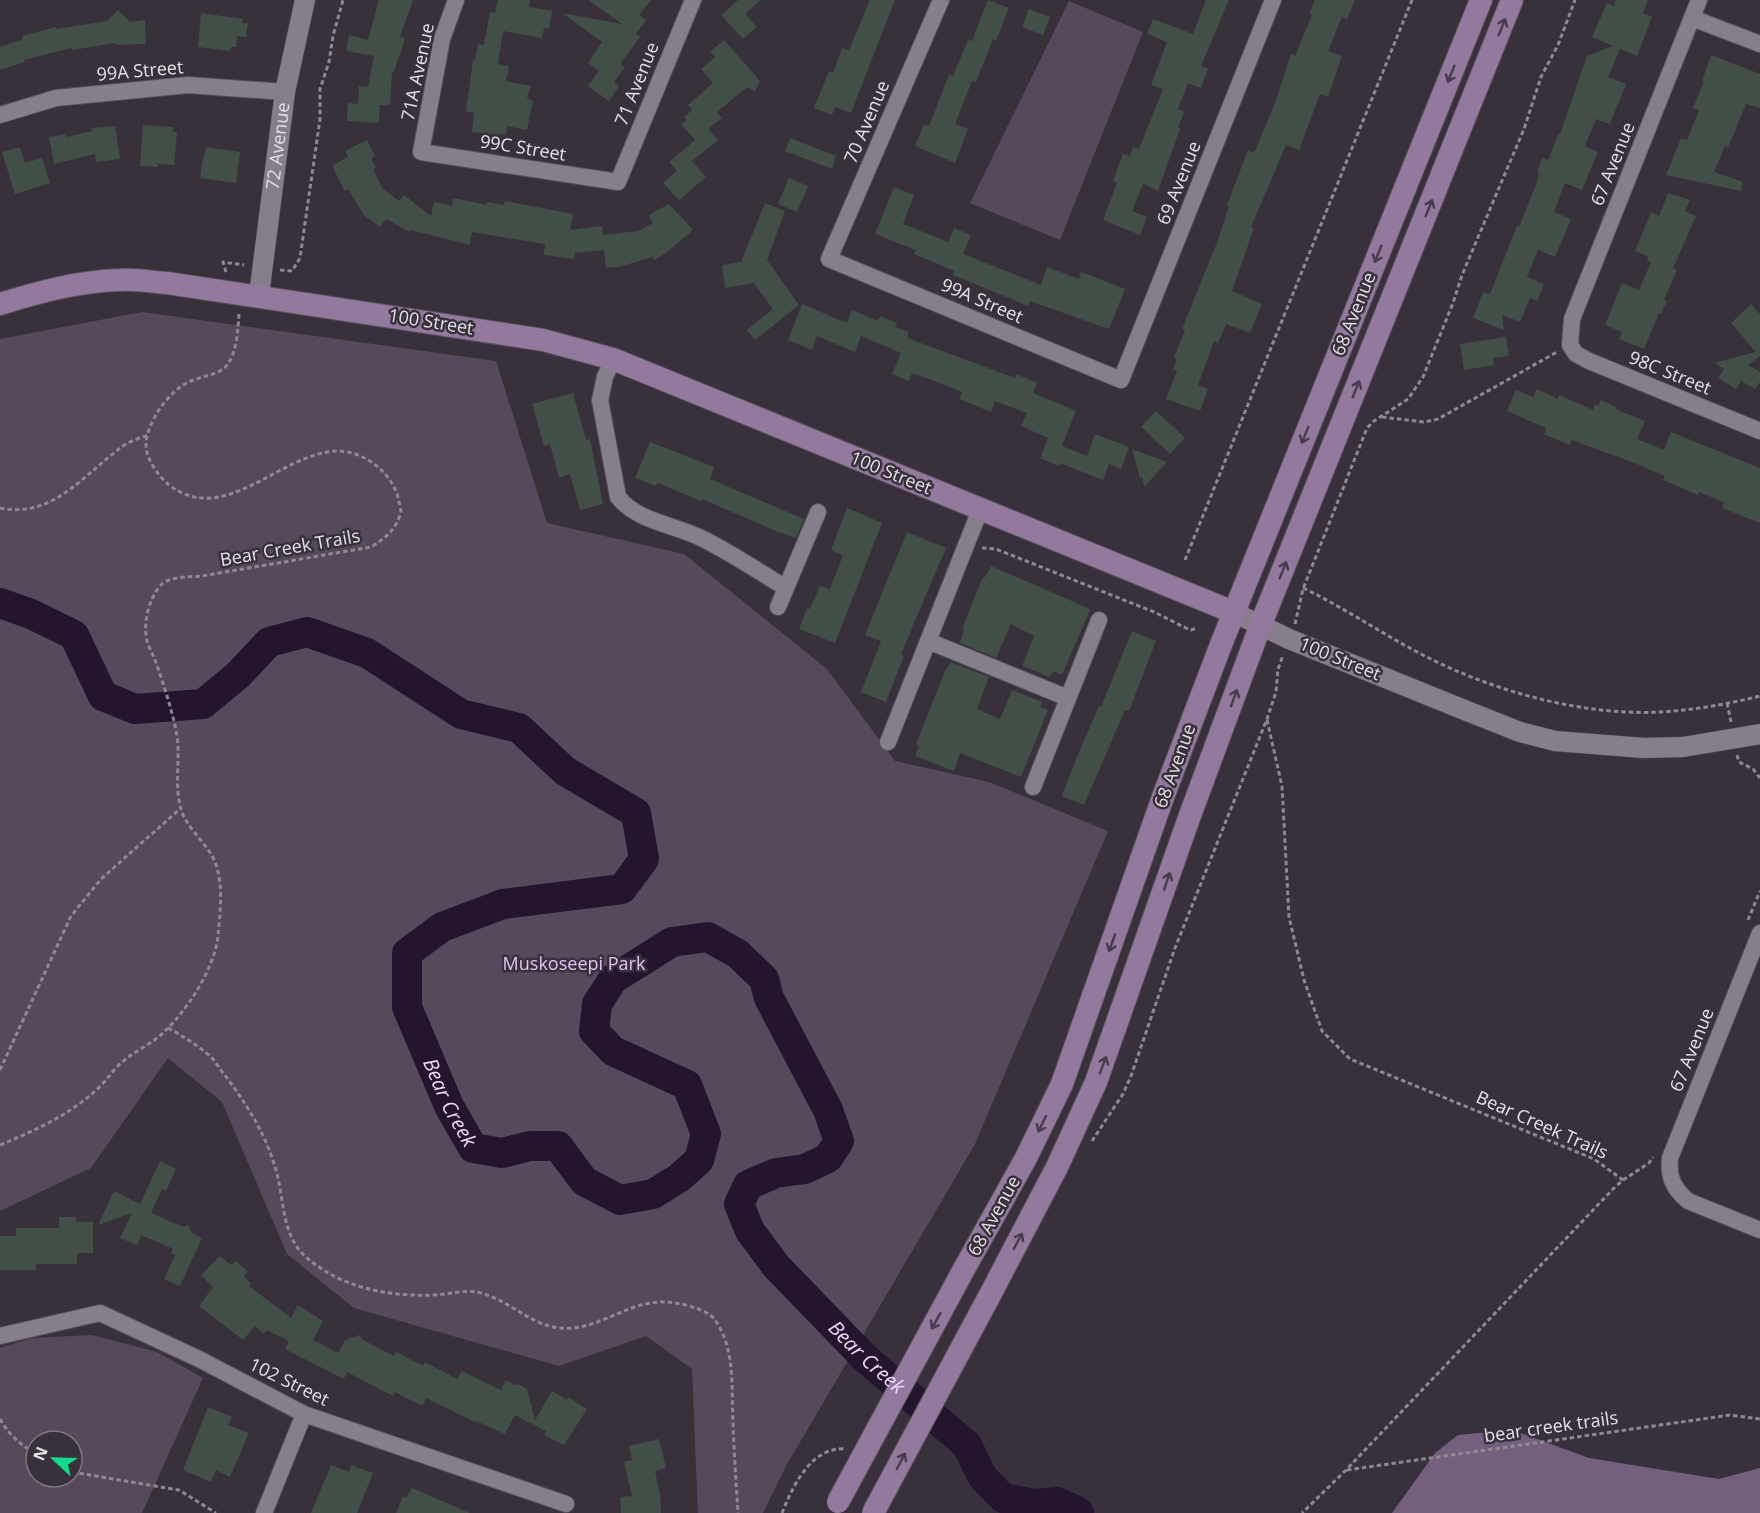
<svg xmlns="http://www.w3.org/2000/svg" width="1760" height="1513" viewBox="0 0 1760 1513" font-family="'Open Sans',sans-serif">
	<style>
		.green { fill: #56495c; fill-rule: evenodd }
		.forest { fill: #74607e }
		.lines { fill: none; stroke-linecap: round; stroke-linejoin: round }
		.river { stroke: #25142d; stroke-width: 30 }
		.building { fill: #414f47 }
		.minor-casing { stroke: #57505a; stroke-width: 18 }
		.tertiary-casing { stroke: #57505a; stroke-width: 21 }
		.secondary-casing { stroke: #57505a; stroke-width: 24 }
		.path { stroke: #8e8891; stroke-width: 3; stroke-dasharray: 4.5 3; stroke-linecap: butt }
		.minor { stroke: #877e8b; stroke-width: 16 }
		.tertiary { stroke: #877e8b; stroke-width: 20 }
		.secondary { stroke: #92799d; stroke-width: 22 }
		.secondary-bridge-casing { stroke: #57505a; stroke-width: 24; stroke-linecap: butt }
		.secondary-bridge { stroke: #92799d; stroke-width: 22 }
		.oneway { stroke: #463c4b }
		.labels { text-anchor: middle; stroke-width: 5; stroke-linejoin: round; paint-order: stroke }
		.street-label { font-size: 18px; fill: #e6e1e8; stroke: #38313c }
		.park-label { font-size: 18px; fill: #e4c0f5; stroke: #38313c }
		.water-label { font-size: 20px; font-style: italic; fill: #efd9f9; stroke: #38313c }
	</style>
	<rect width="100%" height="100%" fill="#38313c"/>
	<path class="green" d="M1069,1L1143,32L1060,240L970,203Z
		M142,312L496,361L547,523L684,554L827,669L895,761L989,782L1108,831L975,1144L786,1466L763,1513H698L692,1369L646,1336L559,1366L354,1308L287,1254L222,1102L168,1058L91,1168L0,1211V339Z
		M92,1335L157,1352L203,1378L142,1513H0V1348L32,1338ZM36,1441H72V1477H36Z"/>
	<path class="forest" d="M1512,1430L1589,1458L1719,1479L1760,1468V1513H1392L1435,1453L1458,1435Z"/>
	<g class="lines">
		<path class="river" id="s1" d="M0,603L31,614L74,635L103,696L135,709L203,704L238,675L269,642L307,632L367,653L461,714L519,728L565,771L636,813L644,859L622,889L503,904L442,927L407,953V1007L449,1106L473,1148L502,1153L530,1146H558L584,1181L620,1200L653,1194L679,1178L699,1160L706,1134L687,1085L613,1051L594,1031L597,1004L613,979L672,942L708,937L738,954L764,979L769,998L828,1110L839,1141L828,1158L805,1169L776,1173L748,1185L739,1204L750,1231L776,1266L865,1358L967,1445L982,1476L1003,1498L1035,1504L1057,1502L1075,1510L1079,1513"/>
	</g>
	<path class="building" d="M379,0H413L400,37L405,38L400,55H399L394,72H392L390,105H380L379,123L347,121L348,103L358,104L359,86L368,87L374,56L346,51L349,35L368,40Z
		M498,0H530L529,7L552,11L549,29L544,28L542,38L503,31L498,64L509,66L506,81L531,86L527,98L533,101L527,130L507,126L506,135L472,132L474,113L466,111L473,60H475L478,44L484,45L490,12L495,13Z
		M588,0H651L639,15L646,20L636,34L640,37L620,64L625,67L614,82L619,86L609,101L588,86L599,71L588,63L602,42L562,13L622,24Z
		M738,0H761L745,14L757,27L743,39L721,15Z
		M870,0H895L851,113L835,107L832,115L814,108L829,71L833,73L842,48L849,50Z
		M988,0L1009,8L996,41L993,39L976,82L972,81L955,124L968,129L955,163L915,146L924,124L929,126L949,75L953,76L968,40L972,41Z
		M1206,0H1229L1201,66L1208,69L1201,88L1188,83L1178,109L1184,112L1178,128L1180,129L1158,191L1143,184L1132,211L1147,217L1140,235L1103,220L1117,183L1113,181L1123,154L1130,156L1133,147L1139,149L1163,89L1151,85L1167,42L1147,34L1153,19L1193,34Z
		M1315,0H1355L1347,19L1342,17L1328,51L1342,56L1328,97L1320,94L1299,150L1286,145L1251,227L1254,228L1232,291L1262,304L1250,333L1226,324L1218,343L1214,341L1198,385L1208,389L1200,411L1166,399L1177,371L1173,369L1177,359L1174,358L1185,330L1182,329L1218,240L1229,206L1227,205L1248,150L1254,153L1275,103L1291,54L1295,56L1312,15L1309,14Z
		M1616,0H1648L1643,13L1652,17L1637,56L1620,49L1608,77L1626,84L1610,124L1596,119L1585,146L1598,152L1582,190L1565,183L1554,212L1571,219L1555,257L1538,250L1527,277L1544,284L1537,301L1530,298L1520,322L1502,315L1504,330L1473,318L1483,292L1490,294L1517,226L1519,227L1537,182L1539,173L1537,172L1542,158L1548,160L1558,135L1560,134L1587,56L1613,46L1592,37L1607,3L1614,6Z
		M1029,9L1050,17L1043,35L1022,27Z
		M118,10L130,22L145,20L146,44L116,45V43L72,50L71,48L24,60L25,62L0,70V47L23,39L22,36L56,27V29L107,21Z
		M201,13L243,19L242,23H248L246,37L237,36L236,47H231L230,51L198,47Z
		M724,40L760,81L755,91L747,87L717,112L722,118L708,129L718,140L692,161L706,177L679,200L663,183L677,171L669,162L695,140L681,124L687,120L684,117L692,110L688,105L713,83L701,69L715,57L710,52Z
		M1711,55L1760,74V108L1746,104L1728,148L1725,146L1714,172L1743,182L1741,191L1666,175L1681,138L1687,140L1699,110L1693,108L1704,81H1702Z
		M143,125L173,127V132H177L174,165L158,164V167L140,166Z
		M115,126L120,159L96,162L95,154L54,164L49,137L65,134L66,137L92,131L91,128Z
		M790,138L836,156L832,169L785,151Z
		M367,140L375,156L371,158L376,168L373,169L382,188L399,201L404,195L431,216L434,202L452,206L453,198L487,205V202L504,205L505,201L573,214L570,230L602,226L603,235L638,231L653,223L649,215L669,204L693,230L666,253L654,260L652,257L619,267L606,268L604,250L575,253L574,259L544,255L545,244L472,232L470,245L411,230L410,232L386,219L380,227L364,215L348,189L345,191L332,166L348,157L345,151Z
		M20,147L25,163L42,158L50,183L15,194L2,152Z
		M206,147L240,152L236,183L200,178L201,168Z
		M789,178L808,186L797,212L778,204Z
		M894,187L914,195L903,224L948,242L954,228L971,235L963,254L1041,285L1047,267L1079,279L1081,272L1125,289L1109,329L1030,301L1028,306L953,275L954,271L914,254L916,250L875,234Z
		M1668,193L1690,200L1685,211L1696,216L1673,268L1677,270L1664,300L1667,301L1661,314L1659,313L1644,349L1619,339L1622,332L1605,325L1622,283L1639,290L1651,262L1647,260L1648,256L1635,251L1651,212L1659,216Z
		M765,203L785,211L767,260L799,305L755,340L747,330L773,309L754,283L725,288L722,265L741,262Z
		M802,304L847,323L852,310L878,321L880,316L897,323L895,327L909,332L907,338L1015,378L1016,374L1037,383L1033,393L1076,411L1062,446L1087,456L1095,434L1129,447L1121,469L1109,464L1103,480L1060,463L1059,466L1040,458L1048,438L1021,426L1027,413L995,401L991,412L959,399L962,392L932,380L912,373L909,381L892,374L901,353L861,336L855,352L817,336L812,350L788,340Z
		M1751,304L1760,314V356L1748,365L1760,372V382L1755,389L1741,381L1736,389L1718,378L1724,369L1714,363L1756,352L1731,323Z
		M1506,337L1509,356L1493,358L1494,365L1464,370L1460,344Z
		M1537,389L1558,399L1559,395L1593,410L1595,404L1598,406L1601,400L1616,407L1615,409L1645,421L1637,439L1664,450L1671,432L1760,468V523L1722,508L1724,502L1699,492L1698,495L1663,480L1665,476L1632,462L1572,440L1570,445L1544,434L1546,428L1507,411L1516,390L1533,397Z
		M573,393L586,440L590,439L603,504L580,510L570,474L559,478L550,444L544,446L532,404Z
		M1156,411L1185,438L1170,454L1141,427Z
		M650,442L714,467L710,479L804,519L796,538L776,531L702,499L701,501L658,483L656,486L635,478Z
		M1132,449L1167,462L1144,487L1142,477L1140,478Z
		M847,508L882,523L835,643L799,629L807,608L810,609L820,586L830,589L843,555L831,550Z
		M907,532L946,548L901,654L904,656L886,702L861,692L881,641L865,635Z
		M991,566L1088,608L1090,610L1062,675L1053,671L1050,677L1022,666L1034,636L1011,624L996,658L960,643L964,629H962L975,596L983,577H985Z
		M1132,631L1156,641L1129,711L1125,710L1084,805L1062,796L1077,757L1099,706L1101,707Z
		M951,662L989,677L977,709L1000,719L1012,690L1042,702L1040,707L1048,710L1021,777L960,753L954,771L915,756L919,746L916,744L945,671Z
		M160,1161L176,1169L166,1191L162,1189L151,1213L183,1227L188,1225L192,1233L202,1238L180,1286L164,1279L175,1255L171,1253L173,1249L141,1235L137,1245L120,1238L132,1213L98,1225L114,1191L140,1204Z
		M59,1217H76V1222H93V1253H77V1264H36V1270H0V1236H16V1228H59Z
		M220,1256L231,1265L236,1261L248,1272L244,1276L251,1284L249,1286L291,1318L298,1305L323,1321L313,1340L338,1353L345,1340L360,1335L361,1339L394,1356L396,1352L423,1366L425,1362L457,1379L462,1371L501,1390L506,1380L515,1385L518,1384L527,1389L535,1420L552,1391L567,1400L568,1397L587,1409L564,1445L544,1435L546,1431L515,1415L505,1434L476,1421L475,1422L426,1398L422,1406L395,1392L393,1396L347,1372L344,1379L285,1349L289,1341L267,1330L264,1334L255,1326L243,1340L199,1306L213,1287L201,1275Z
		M208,1407L232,1417L228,1425L249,1433L230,1477L216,1470L211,1482L183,1470Z
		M659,1439L666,1468L655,1471L660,1494L661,1513H621L620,1497L632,1496L624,1462L632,1460L629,1446Z
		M331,1465L349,1472L351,1465L373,1473L357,1513H311Z
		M412,1488L470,1513H396L403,1496L406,1498Z"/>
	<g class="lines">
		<g class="minor-casing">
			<path id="minor" d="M456,0L442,39L421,152L618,182L693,0
				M941,0L829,259L1121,380L1273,0
				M1699,0L1572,319L1570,345L1576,354L1589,361L1760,431
				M1692,18L1760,44
				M0,115L56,98L188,85L285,92
				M613,359L605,377L600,400L618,497C638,522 673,524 701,538C730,552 758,571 786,588
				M778,607L818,512
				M928,641L1068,698
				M888,742L980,510
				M1033,787L1099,620
				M1760,933L1670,1158C1668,1177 1673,1188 1688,1201L1760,1230
				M0,1336L100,1313L199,1359L304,1414L566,1504
				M264,1513L304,1414"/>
		</g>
		<g class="tertiary-casing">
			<g id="tertiary">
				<path id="s2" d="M259,295L285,92L305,0"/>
				<path d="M1233,612L1289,639L1467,711L1520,732L1555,741L1644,748L1683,747L1760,734"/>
			</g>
		</g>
		<g class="secondary-casing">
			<path id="secondary" d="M0,304C39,292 79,281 120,280C136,279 152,282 167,283L543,340L613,359L1233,612
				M964,1269L1026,1158L1062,1084L1163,797L1222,642L1481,0
				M991,1293L1057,1167L1096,1082L1189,818L1261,624L1512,0"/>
		</g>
		<path class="path" d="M280,270L292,271L300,258L320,119V89L329,62L333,36L343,0
			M226,272L223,262L244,265
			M1382,417L1424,422L1438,419L1557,352
			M0,508C53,519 84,474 123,446C130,441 140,438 148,435
			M982,548L996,549L1154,612L1186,628L1191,630L1197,628
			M1185,560L1412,0
			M1303,588C1345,608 1382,634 1423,655C1492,691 1582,716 1661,712C1694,710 1728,704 1760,696
			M1295,624L1303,589L1367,428L1374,421L1408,399L1423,377L1453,303L1462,275L1524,129L1541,77L1558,45L1575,0
			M1727,703L1731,722
			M1267,720L1282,786L1289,917L1304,980L1322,1031L1350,1059L1594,1159L1623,1180L1614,1188L1346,1470L1302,1513
			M1737,755L1739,762L1753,769L1760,778
			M1748,920L1760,891
			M168,1028C183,1036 197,1045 210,1056C216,1062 221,1071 227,1078C250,1109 269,1140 278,1178C284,1204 283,1235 304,1255C339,1288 389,1297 436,1295C451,1294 466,1289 481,1293C514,1302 536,1332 573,1328C603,1325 629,1303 660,1302C674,1301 707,1308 715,1320C736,1350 731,1388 733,1422C734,1452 736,1483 738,1513
			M0,1070L71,916L101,879L181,808
			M1092,1141L1123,1094L1131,1076L1175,948L1267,719L1276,692L1278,669L1283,655
			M0,1145C34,1131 67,1116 94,1092C105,1083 112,1071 122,1062C136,1050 154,1043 166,1030C188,1009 215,967 218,936C220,915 223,888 217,868C212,848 192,834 183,815C172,787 182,758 176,730C171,707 163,682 155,660C152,652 146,643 146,635C144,619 150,596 162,584C172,576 190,577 202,576L371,547C384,539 395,531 400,515C402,511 400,506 399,502C395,475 365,451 338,451C281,452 225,528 169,485C159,477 147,460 146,447C145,425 167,394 185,384C197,377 213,376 223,369C237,359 238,328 239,313
			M1623,1180L1649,1163L1653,1157
			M0,1419C8,1434 21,1445 36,1454
			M1347,1470L1730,1415L1760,1419
			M72,1472L179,1490L216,1513
			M782,1513C793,1486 811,1446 846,1449"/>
		<use href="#minor" class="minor"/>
		<use href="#tertiary" class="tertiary"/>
		<use href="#secondary" class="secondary"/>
		<g class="secondary-bridge-casing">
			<path id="secondary-bridge" d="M838,1502L964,1269
				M873,1513L991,1293"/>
		</g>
		<use href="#secondary-bridge" class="secondary-bridge"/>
	</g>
	<defs><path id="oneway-shaft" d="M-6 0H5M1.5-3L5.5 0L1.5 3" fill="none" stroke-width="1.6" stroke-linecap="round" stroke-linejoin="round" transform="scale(1.5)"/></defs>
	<g class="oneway">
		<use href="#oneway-shaft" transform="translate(1502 27) rotate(-68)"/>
		<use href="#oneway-shaft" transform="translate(1451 74) rotate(112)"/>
		<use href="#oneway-shaft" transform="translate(1429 208) rotate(-68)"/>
		<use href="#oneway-shaft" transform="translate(1378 254) rotate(112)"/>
		<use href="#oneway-shaft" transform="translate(1356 389) rotate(-68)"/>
		<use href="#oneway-shaft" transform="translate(1305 435) rotate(112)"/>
		<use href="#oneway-shaft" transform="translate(1283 570) rotate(-68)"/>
		<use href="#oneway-shaft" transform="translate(1234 698) rotate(-70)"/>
		<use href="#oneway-shaft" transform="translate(1167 881) rotate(-71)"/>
		<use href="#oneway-shaft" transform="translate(1112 943) rotate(109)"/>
		<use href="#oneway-shaft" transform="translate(1103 1065) rotate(-69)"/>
		<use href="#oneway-shaft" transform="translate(1042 1124) rotate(116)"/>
		<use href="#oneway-shaft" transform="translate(1018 1241) rotate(-62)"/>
		<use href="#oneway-shaft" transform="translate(936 1321) rotate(119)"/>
		<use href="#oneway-shaft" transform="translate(901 1461) rotate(-62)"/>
	</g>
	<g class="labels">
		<g class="street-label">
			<text transform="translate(140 71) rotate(-5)" y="6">99A Street</text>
			<text transform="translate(418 72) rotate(-78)" y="6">71A Avenue</text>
			<text transform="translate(637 84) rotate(-68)" y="6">71 Avenue</text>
			<text transform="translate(867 122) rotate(-67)" y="6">70 Avenue</text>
			<text dy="6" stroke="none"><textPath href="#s2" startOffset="150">72 Avenue</textPath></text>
			<text transform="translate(523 148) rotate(9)" y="6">99C Street</text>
			<text transform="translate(1613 164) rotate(-68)" y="6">67 Avenue</text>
			<text transform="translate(1179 183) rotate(-68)" y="6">69 Avenue</text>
			<text transform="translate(982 301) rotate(23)" y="6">99A Street</text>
			<text transform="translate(1354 314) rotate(-68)" y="6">68 Avenue</text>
			<text transform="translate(431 322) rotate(9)" y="6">100 Street</text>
			<text transform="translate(1670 373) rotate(22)" y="6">98C Street</text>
			<text transform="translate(891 473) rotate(22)" y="6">100 Street</text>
			<text transform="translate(290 548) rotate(-10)" y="6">Bear Creek Trails</text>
			<text transform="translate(1340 659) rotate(22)" y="6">100 Street</text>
			<text transform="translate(1175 766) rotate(-70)" y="6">68 Avenue</text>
			<text transform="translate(1692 1050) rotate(-68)" y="6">67 Avenue</text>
			<text transform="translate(1542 1125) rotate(24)" y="6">Bear Creek Trails</text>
			<text transform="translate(994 1216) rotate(-61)" y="6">68 Avenue</text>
			<text transform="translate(289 1382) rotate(26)" y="6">102 Street</text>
			<text transform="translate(1551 1427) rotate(-8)" y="6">bear creek trails</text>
		</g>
		<g class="park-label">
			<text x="574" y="970">Muskoseepi Park</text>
		</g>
		<g class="water-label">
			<text dy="7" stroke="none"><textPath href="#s1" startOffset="1233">Bear Creek</textPath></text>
			<text dy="7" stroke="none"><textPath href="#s1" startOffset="2475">Bear Creek</textPath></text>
		</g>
	</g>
	<g transform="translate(54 1459) rotate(292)"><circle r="28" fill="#38313c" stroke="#7e7781" stroke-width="1.5"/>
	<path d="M0-4.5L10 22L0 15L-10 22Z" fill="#13d98a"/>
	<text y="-9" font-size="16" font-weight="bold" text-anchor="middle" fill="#e6e1e8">N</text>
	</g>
</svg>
